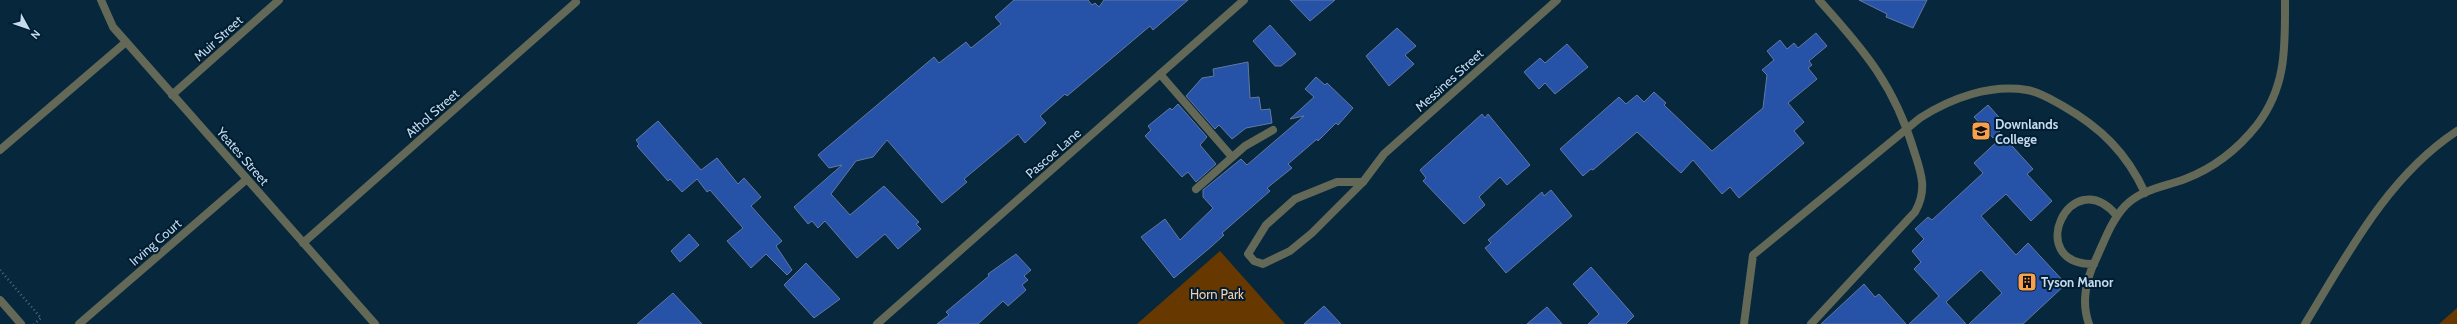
<svg xmlns="http://www.w3.org/2000/svg" width="2457" height="324" viewBox="0 0 2457 324" font-family="Cabin,sans-serif">
	<style>
		.green { fill: #673901 }
		.building { fill: #2652a7; stroke: #6379a1 }
		.lines { fill: none; stroke-linecap: round; stroke-linejoin: round }
		.path { stroke: #4e6b7f; stroke-width: 2.5; stroke-dasharray: 1 3; stroke-linecap: butt }
		.lane { stroke: #636956; stroke-width: 8 }
		.street { stroke: #636956; stroke-width: 8 }
		.labels { text-anchor: middle; stroke-width: 4; stroke-linejoin: round; paint-order: stroke }
		.street-label { font-size: 13px; fill: #c5dbed; stroke: #001d31 }
		.poi-label { font-size: 13px; font-weight: bold; fill: #c5dbed; stroke: #001d31; text-anchor: start }
		.park-label { font-size: 13px; fill: #f9cda8; stroke: #001d31 }
	</style>
	<rect width="100%" height="100%" fill="#06273c"/>
	<path class="green" d="M1220,251L1285,324H1137Z
		M2457,308V324H2439Z"/>
	<path class="building" d="M1014,0H1088L1092,5L1095,3L1099,7L1104,0H1188L1153,30L1150,26L1067,96L1065,94L1040,116L1046,123L1025,143L1018,134L964,179L967,182L942,203L887,140L873,157L856,161L831,194L850,215L884,186L919,222L916,224L921,229L898,249L885,234L857,258L825,221L818,228L812,221L808,224L794,207L842,165L829,168L818,155L934,57L939,63L966,42L971,48L1001,24L995,17Z
		M1290,0H1335L1310,21Z
		M1859,0H1927L1913,28L1886,17L1887,14Z
		M1270,25L1296,54L1281,66H1275L1253,41Z
		M1397,28L1416,46L1405,55L1414,64L1389,86L1366,56Z
		M1816,33L1827,46L1809,61L1812,65L1808,68L1817,79L1788,103L1804,122L1794,131L1804,143L1739,198L1730,187L1722,194L1693,160L1681,173L1637,132L1593,170L1591,169L1583,176L1560,149L1619,97L1626,104L1637,95L1644,102L1654,92L1666,103L1664,105L1712,151L1763,108L1767,75L1762,70L1774,60L1767,51L1780,40L1787,49L1794,43L1798,48Z
		M1567,44L1588,67L1555,94L1545,83L1539,89L1524,72L1540,58L1545,63Z
		M1248,62L1250,98L1259,97L1261,110L1270,109L1272,123L1246,128L1232,139L1219,125L1215,129L1186,96L1202,78L1214,76L1213,69Z
		M1316,77L1325,85L1327,83L1353,108L1338,125L1336,123L1318,141L1317,139L1288,164L1292,168L1267,188L1270,191L1222,233L1224,235L1212,246L1174,278L1141,237L1165,219L1180,240L1213,208L1203,197V190L1241,159L1247,165L1304,116L1290,119L1314,97L1305,89Z
		M1178,104L1207,137L1200,145L1216,164L1196,182L1188,172L1182,177L1145,136L1151,130L1148,126L1170,108L1172,110Z
		M1988,105L2006,125L1993,138L1974,117Z
		M1482,114L1485,118L1488,114L1530,165L1507,185L1500,177L1479,197L1485,205L1464,224L1423,181L1426,178L1420,170Z
		M658,121L701,170L717,158L738,184L744,178L761,197L751,206L782,241L776,246L792,270L787,275L766,254L751,268L727,241L743,228L710,190L707,192L697,179L682,192L670,179L668,181L637,146L639,144L636,140Z
		M2003,136L2033,169L2027,174L2052,201L2031,221L2006,194L1981,216L2016,255L2028,243L2066,284L2023,324H1969L2002,293L1981,270L1946,302L1966,324H1909L1939,296L1914,269L1921,262L1912,251L1924,239L1915,229L1928,217L1932,220L1983,173L1974,163Z
		M1551,190L1572,216L1506,273L1485,248L1491,243L1488,240L1542,192L1544,196Z
		M689,234L699,245L680,262L671,251Z
		M1016,254L1031,270L1024,276L1028,280L1022,285L1026,290L1008,306L1003,301L978,324H937L949,315L946,312L989,276L988,274Z
		M806,263L840,299L814,318L784,285Z
		M1591,267L1634,316L1626,324H1588L1599,314L1573,284Z
		M1864,284L1875,297L1879,294L1906,324H1821Z
		M673,293L702,324H637Z
		M1324,306L1341,324H1304Z
		M1547,307L1562,324H1527Z"/>
	<g class="lines">
		<path class="path" d="M0,270L41,318L34,324"/>
		<path class="lane" d="M1160,74L1232,157
			M1337,182H1363L1312,233L1290,251L1263,264L1254,261L1248,254L1266,225L1295,199Z
			M1196,189L1245,146L1273,130
			M2094,264C2022,265 2071,160 2117,216
			M1744,324L1753,255L1920,118C1951,98 1990,84 2027,90C2040,92 2052,100 2063,106C2100,127 2127,153 2145,193
			M1811,324L1915,212C1927,191 1922,175 1915,154C1895,86 1865,51 1819,0
			M2089,324C2081,303 2086,279 2096,259C2104,242 2111,221 2125,206C2142,189 2164,187 2185,179C2214,168 2238,149 2257,125C2287,86 2285,46 2285,0
			M2305,324C2347,255 2388,176 2457,131"/>
		<path class="street" d="M101,0L113,27L375,324
			M172,95L279,0
			M0,150L126,42
			M1363,182L1384,154L1557,0
			M303,243L576,2
			M0,300L21,324
			M79,324L247,179
			M877,324L1244,0"/>
	</g>
	<defs>
		<g id="school-square" transform="scale(1)"><rect x="-9" y="-9" width="18" height="18" rx="4" fill="#f8a04b" stroke="#001d31"/><path d="M0-5L7-2L0 1L-7-2ZM-4 1L0 2.5L4 1V4Q0 6-4 4Z" fill="#111"/></g>
		<g id="building-square" transform="scale(1)"><rect x="-9" y="-9" width="18" height="18" rx="4" fill="#f8a04b" stroke="#001d31"/><path d="M-4-6H4V6H1V3H-1V6H-4ZM-2.5-4.3h1.7v1.8h-1.7ZM.8-4.3h1.7v1.8H.8ZM-2.5-1h1.7V.8h-1.7ZM.8-1h1.7V.8H.8Z" fill="#111"/></g>
	</defs>
	<g fill-rule="evenodd">
		<use href="#school-square" x="1981" y="131"/>
		<use href="#building-square" x="2027" y="282"/>
	</g>
	<g class="labels">
		<g class="street-label">
			<text transform="translate(218 38) rotate(-42)" y="5">Muir Street</text>
			<text transform="translate(1449 80) rotate(-42)" y="5">Messines Street</text>
			<text transform="translate(432 113) rotate(-41)" y="5">Athol Street</text>
			<text transform="translate(1053 153) rotate(-41)" y="5">Pascoe Lane</text>
			<text transform="translate(243 156) rotate(49)" y="5">Yeates Street</text>
			<text transform="translate(155 242) rotate(-41)" y="5">Irving Court</text>
		</g>
		<g class="poi-label">
			<text x="1995" y="129">Downlands<tspan x="1995" dy="15">College</tspan></text>
			<text x="2041" y="287">Tyson Manor</text>
		</g>
		<g class="park-label">
			<text x="1217" y="299">Horn Park</text>
		</g>
	</g>
	<g transform="translate(28 28) rotate(130)" stroke="#001d31" stroke-width="3" paint-order="stroke">
	<path d="M0-3L7 15L0 10L-7 15Z" fill="#c5dbed"/>
	<text y="-6" font-size="11" font-weight="bold" text-anchor="middle" fill="#c5dbed">N</text>
	</g>
</svg>
